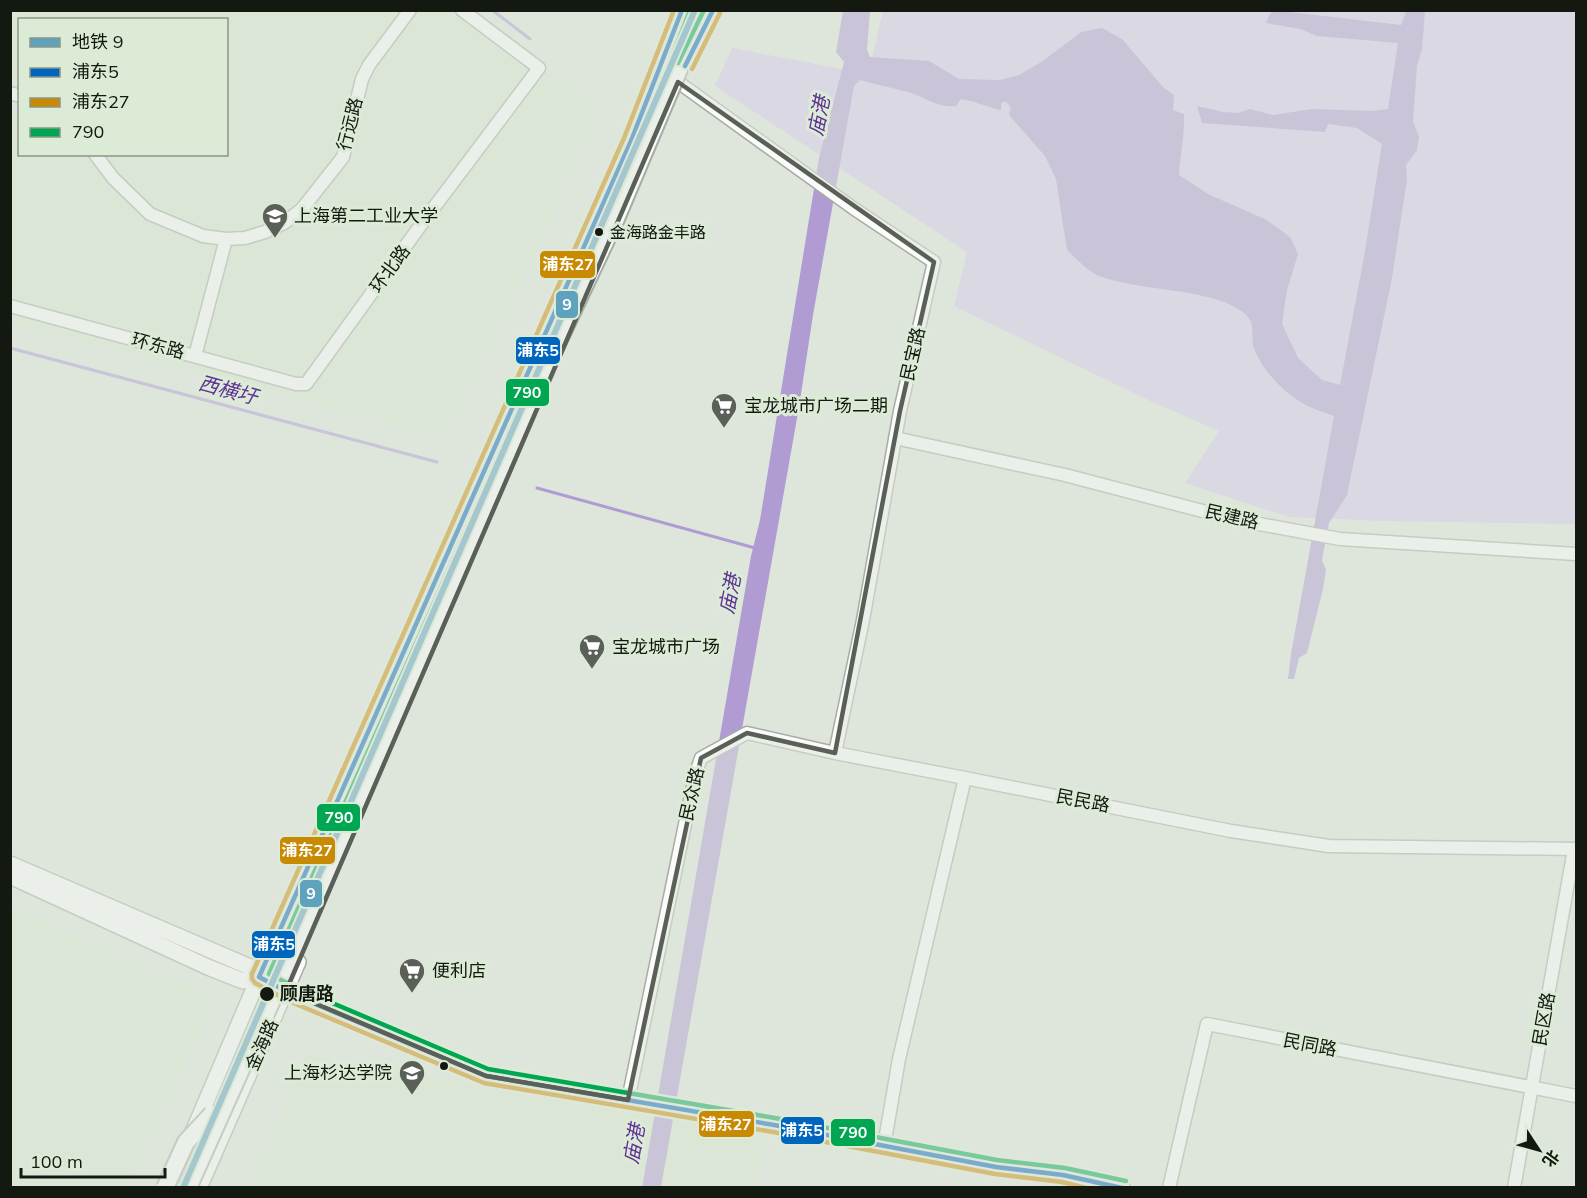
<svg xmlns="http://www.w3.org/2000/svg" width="1587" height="1198" viewBox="0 0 1587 1198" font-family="Mulish,'Noto Sans SC',sans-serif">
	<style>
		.built { fill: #d7e6d2; fill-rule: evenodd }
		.green { fill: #d4c8ed }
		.water { fill: #b09cd3 }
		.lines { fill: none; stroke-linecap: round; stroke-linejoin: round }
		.stream { stroke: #b09cd3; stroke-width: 3 }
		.minor-casing { stroke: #a6ada4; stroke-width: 15 }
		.major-casing { stroke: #a6ada4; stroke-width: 18 }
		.minor { stroke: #fafbfa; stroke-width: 12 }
		.major { stroke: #fafbfa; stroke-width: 15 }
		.highway-bridge-casing { stroke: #a6ada4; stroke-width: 20; stroke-linecap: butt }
		.highway-bridge { stroke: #fafbfa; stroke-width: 16 }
		.bus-1-casing { stroke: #dcebd6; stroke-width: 9 }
		.bus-2-casing { stroke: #dcebd6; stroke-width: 9 }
		.bus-3-casing { stroke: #dcebd6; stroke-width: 9 }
		.bus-1 { stroke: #0065bd; stroke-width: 4.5 }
		.bus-2 { stroke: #c98a03; stroke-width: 4.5 }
		.bus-3 { stroke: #00a651; stroke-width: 4.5 }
		.metro-1-casing { stroke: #dcebd6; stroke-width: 10 }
		.metro-1 { stroke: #5ea2bd; stroke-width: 6 }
		.marked { fill: none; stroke: #5a6058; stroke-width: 4.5; stroke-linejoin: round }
		.bus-dot { fill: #131811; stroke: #dcebd6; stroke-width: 2 }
		.labels { text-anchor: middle; stroke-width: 6; stroke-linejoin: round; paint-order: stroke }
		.bus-label { font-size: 16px; fill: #131811; stroke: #dcebd6; text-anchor: start }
		.street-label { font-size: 18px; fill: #131811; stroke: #dcebd6 }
		.poi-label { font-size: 18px; fill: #131811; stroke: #dcebd6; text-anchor: start }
		.stop-label { font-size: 18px; font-weight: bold; fill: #131811; stroke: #dcebd6; text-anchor: start }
		.water-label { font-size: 20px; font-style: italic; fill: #5f3395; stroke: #dcebd6 }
		.line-badge { stroke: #dcebd6; stroke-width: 2 }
		.badge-label { font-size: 16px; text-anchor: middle; font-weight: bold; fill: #fff }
	</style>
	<rect width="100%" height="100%" fill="#dee6db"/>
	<path class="built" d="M10,11H470L590,102L595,121L454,425L438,437L11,323ZM20,20H226V154H20Z
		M11,907L200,992L212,1004L130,1187H11Z
		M306,1055L766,1137L756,1187L249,1188Z"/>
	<path class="green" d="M938,10L1576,11V524L1383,521L1289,517L1185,483L1219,431L1146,399L954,306L967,252L715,86L732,48L868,74L883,11Z"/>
	<path class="water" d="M1272,10L1401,25L1406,11H1425L1422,49L1417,65L1413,122L1419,137L1417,150L1406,165L1407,179L1392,278L1347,495L1329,523L1322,560L1326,570L1323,589L1307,653L1299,658L1294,679H1288L1291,654L1334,416C1324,412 1313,409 1304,404C1284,393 1264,372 1255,351C1248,335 1260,323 1240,310C1204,287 1141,292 1099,276C1087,271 1076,258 1067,250L1056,179L1045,156L1009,115L1011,107L1005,101L1001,103V110C987,107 975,101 961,99L956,106C936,108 928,98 911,93C894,88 877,85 860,80L854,86L813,315L799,407L661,1187L642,1188L751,556L760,520L819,158L844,62L836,52L843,11H870L867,50L870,57L929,61L959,79L1000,80L1019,75L1043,61L1081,32L1102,28L1122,39L1164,88L1174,95L1173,110L1184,114C1185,135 1180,154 1179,175L1208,194L1267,220L1290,237L1298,254L1287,290L1282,324L1298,358L1322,380L1340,385L1364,257L1382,144L1357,128L1328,124L1325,132L1202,123L1197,106L1223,112L1238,113L1250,109L1273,115L1312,109L1372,111L1388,109L1398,43L1317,36L1300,29L1266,23Z"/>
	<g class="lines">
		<path class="stream" d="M492,10L530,39
			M10,348L437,462
			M537,488L755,548"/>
		<g class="minor-casing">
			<path id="minor" d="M678,82L853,208L934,262L900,411L863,620L835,753
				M10,93L20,96
				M95,154L113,178L150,214L203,236L226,239L245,238L265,232L284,223L302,209L343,157L362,79L369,65L410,10
				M10,306L296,384H306L423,222L539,68L462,10
				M195,356L226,239
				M895,438L1065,475L1233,519L1340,539L1576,554
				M286,991L486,1076L774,1125L996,1167L1063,1175L1124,1188
				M628,1100L695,776L701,758L747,733L835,753L965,778
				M884,1146L899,1059L965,778L1231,831L1329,846L1576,849
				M1169,1188L1207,1024L1576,1096
				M1514,1188L1574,849"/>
		</g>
		<g class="major-casing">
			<path id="major" d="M10,864L250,967L259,977L266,981
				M10,876L210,968L243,981L259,977
				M193,1132L259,977L564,292
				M199,1188L298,962"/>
		</g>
		<use href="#minor" class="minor"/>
		<use href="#major" class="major"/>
		<g class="highway-bridge-casing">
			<path id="highway-bridge" d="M562,307L655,96L690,10
				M165,1188L186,1142L212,1114
				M188,1188L298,942L546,367L615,221L704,10"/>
		</g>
		<use href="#highway-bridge" class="highway-bridge"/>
		<g class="bus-1-casing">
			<path id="bus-1" d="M682,10L631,141L259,977L294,995L486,1076L774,1125L996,1167L1063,1175L1122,1188
				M685,66L713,10"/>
		</g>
		<g class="bus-2-casing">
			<path id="bus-2" d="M674,10L624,138L252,974V979L255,983L291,1002L484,1083L773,1132L995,1174L1062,1182L1086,1188
				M692,69L720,13"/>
		</g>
		<g class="bus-3-casing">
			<path id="bus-3" d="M689,13L638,144L269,974L297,988L488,1069L775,1118L997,1160L1065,1168L1126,1181
				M678,63L704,10"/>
		</g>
		<use href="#bus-1" class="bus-1"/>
		<use href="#bus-2" class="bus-2"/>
		<use href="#bus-3" class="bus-3"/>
		<g class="metro-1-casing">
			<path id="metro-1" d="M183,1188L695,10"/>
		</g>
		<use href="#metro-1" class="metro-1"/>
	</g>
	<path d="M0 0H1587V1198H0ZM678,82L934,262L900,411L835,753L747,733L701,758L628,1100L486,1076L286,991Z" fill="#dee6db" fill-opacity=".55" fill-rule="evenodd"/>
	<path class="marked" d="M678,82L934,262L900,411L835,753L747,733L701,758L628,1100L486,1076L286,991Z"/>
	<defs>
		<g id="university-pin" transform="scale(1.35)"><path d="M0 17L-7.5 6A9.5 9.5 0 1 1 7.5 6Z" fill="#5a6058" stroke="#dcebd6"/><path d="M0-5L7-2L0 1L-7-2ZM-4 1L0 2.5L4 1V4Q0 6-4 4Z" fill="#fff"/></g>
		<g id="supermarket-pin" transform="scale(1.35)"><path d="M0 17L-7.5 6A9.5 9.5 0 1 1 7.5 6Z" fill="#5a6058" stroke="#dcebd6"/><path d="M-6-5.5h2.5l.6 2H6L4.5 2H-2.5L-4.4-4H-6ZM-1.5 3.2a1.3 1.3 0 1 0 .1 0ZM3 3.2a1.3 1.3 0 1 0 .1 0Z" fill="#fff"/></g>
	</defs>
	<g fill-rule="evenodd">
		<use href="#university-pin" x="275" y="216"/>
		<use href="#supermarket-pin" x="724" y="406"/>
		<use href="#supermarket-pin" x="592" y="647"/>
		<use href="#supermarket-pin" x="412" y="971"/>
		<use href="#university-pin" x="412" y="1073"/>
	</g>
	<g class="bus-dot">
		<circle cx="599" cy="232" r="5"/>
		<circle cx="267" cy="994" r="8"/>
		<circle cx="444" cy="1066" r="5"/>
	</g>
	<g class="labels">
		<g class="bus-label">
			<text x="610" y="238">金海路金丰路</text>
		</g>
		<g class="street-label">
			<text transform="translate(350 124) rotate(-76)" y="6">行远路</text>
			<text transform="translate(390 269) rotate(-54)" y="6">环北路</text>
			<text transform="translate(158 346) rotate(15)" y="6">环东路</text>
			<text transform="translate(913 354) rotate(-77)" y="6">民宝路</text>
			<text transform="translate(1232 517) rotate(13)" y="6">民建路</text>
			<text transform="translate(692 794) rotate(-77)" y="6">民众路</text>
			<text transform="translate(1083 801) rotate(11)" y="6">民民路</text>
			<text transform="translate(1544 1019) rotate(-80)" y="6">民区路</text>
			<text transform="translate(262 1045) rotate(-66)" y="6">金海路</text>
			<text transform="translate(1310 1045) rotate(11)" y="6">民同路</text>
		</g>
		<g class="poi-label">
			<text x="294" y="222">上海第二工业大学</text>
			<text x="744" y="412">宝龙城市广场二期</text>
			<text x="612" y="653">宝龙城市广场</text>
			<text x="432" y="977">便利店</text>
			<text x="392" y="1079" text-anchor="end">上海杉达学院</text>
		</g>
		<g class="stop-label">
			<text x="280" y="1000">顾唐路</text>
		</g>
		<g class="water-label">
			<text transform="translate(819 116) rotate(-79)" y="7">庙港</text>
			<text transform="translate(228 390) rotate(15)" y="7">西横圩</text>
			<text transform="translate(730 594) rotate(-79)" y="7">庙港</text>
			<text transform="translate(634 1144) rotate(-80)" y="7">庙港</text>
		</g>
	</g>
	<g class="line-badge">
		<rect x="539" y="250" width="57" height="29" rx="6" fill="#c98a03"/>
		<rect x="555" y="290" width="24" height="29" rx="6" fill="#5ea2bd"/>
		<rect x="515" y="336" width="46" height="29" rx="6" fill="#0065bd"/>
		<rect x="505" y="378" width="45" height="29" rx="6" fill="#00a651"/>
		<rect x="316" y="803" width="45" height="29" rx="6" fill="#00a651"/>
		<rect x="279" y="836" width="57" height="29" rx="6" fill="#c98a03"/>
		<rect x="299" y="879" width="24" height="29" rx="6" fill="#5ea2bd"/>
		<rect x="251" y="930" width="45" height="29" rx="6" fill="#0065bd"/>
		<rect x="698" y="1110" width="57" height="28" rx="6" fill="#c98a03"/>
		<rect x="780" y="1116" width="45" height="29" rx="6" fill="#0065bd"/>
		<rect x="830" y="1118" width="46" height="29" rx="6" fill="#00a651"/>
	</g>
	<g class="badge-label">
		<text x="568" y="270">浦东27</text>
		<text x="567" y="310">9</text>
		<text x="538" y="356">浦东5</text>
		<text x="527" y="398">790</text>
		<text x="339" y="823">790</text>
		<text x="307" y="856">浦东27</text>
		<text x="311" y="899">9</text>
		<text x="274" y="950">浦东5</text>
		<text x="726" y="1130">浦东27</text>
		<text x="802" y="1136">浦东5</text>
		<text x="853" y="1138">790</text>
	</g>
	<rect width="1587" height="1198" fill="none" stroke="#131811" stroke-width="24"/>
	<rect x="18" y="18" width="210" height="138" fill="#dcebd6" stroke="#8c9787" stroke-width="1.5"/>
	<rect x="30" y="38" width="30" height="9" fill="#5ea2bd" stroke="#8c9787" stroke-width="1.5"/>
	<text x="72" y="48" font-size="18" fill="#131811">地铁 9</text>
	<rect x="30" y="68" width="30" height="9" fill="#0065bd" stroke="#8c9787" stroke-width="1.5"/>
	<text x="72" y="78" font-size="18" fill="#131811">浦东5</text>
	<rect x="30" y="98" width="30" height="9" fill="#c98a03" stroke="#8c9787" stroke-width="1.5"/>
	<text x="72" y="108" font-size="18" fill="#131811">浦东27</text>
	<rect x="30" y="128" width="30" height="9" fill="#00a651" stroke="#8c9787" stroke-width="1.5"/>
	<text x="72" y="138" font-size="18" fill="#131811">790</text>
	<g transform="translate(1539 1150) rotate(126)" stroke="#dcebd6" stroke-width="4.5" paint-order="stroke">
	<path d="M0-4.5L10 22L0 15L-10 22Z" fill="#131811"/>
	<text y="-9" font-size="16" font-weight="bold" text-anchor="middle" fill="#131811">北</text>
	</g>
	<path d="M21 1168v9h144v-9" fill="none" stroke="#131811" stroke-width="3"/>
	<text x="30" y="1168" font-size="18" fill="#131811" stroke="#dcebd6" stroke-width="4.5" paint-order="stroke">100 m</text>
</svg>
